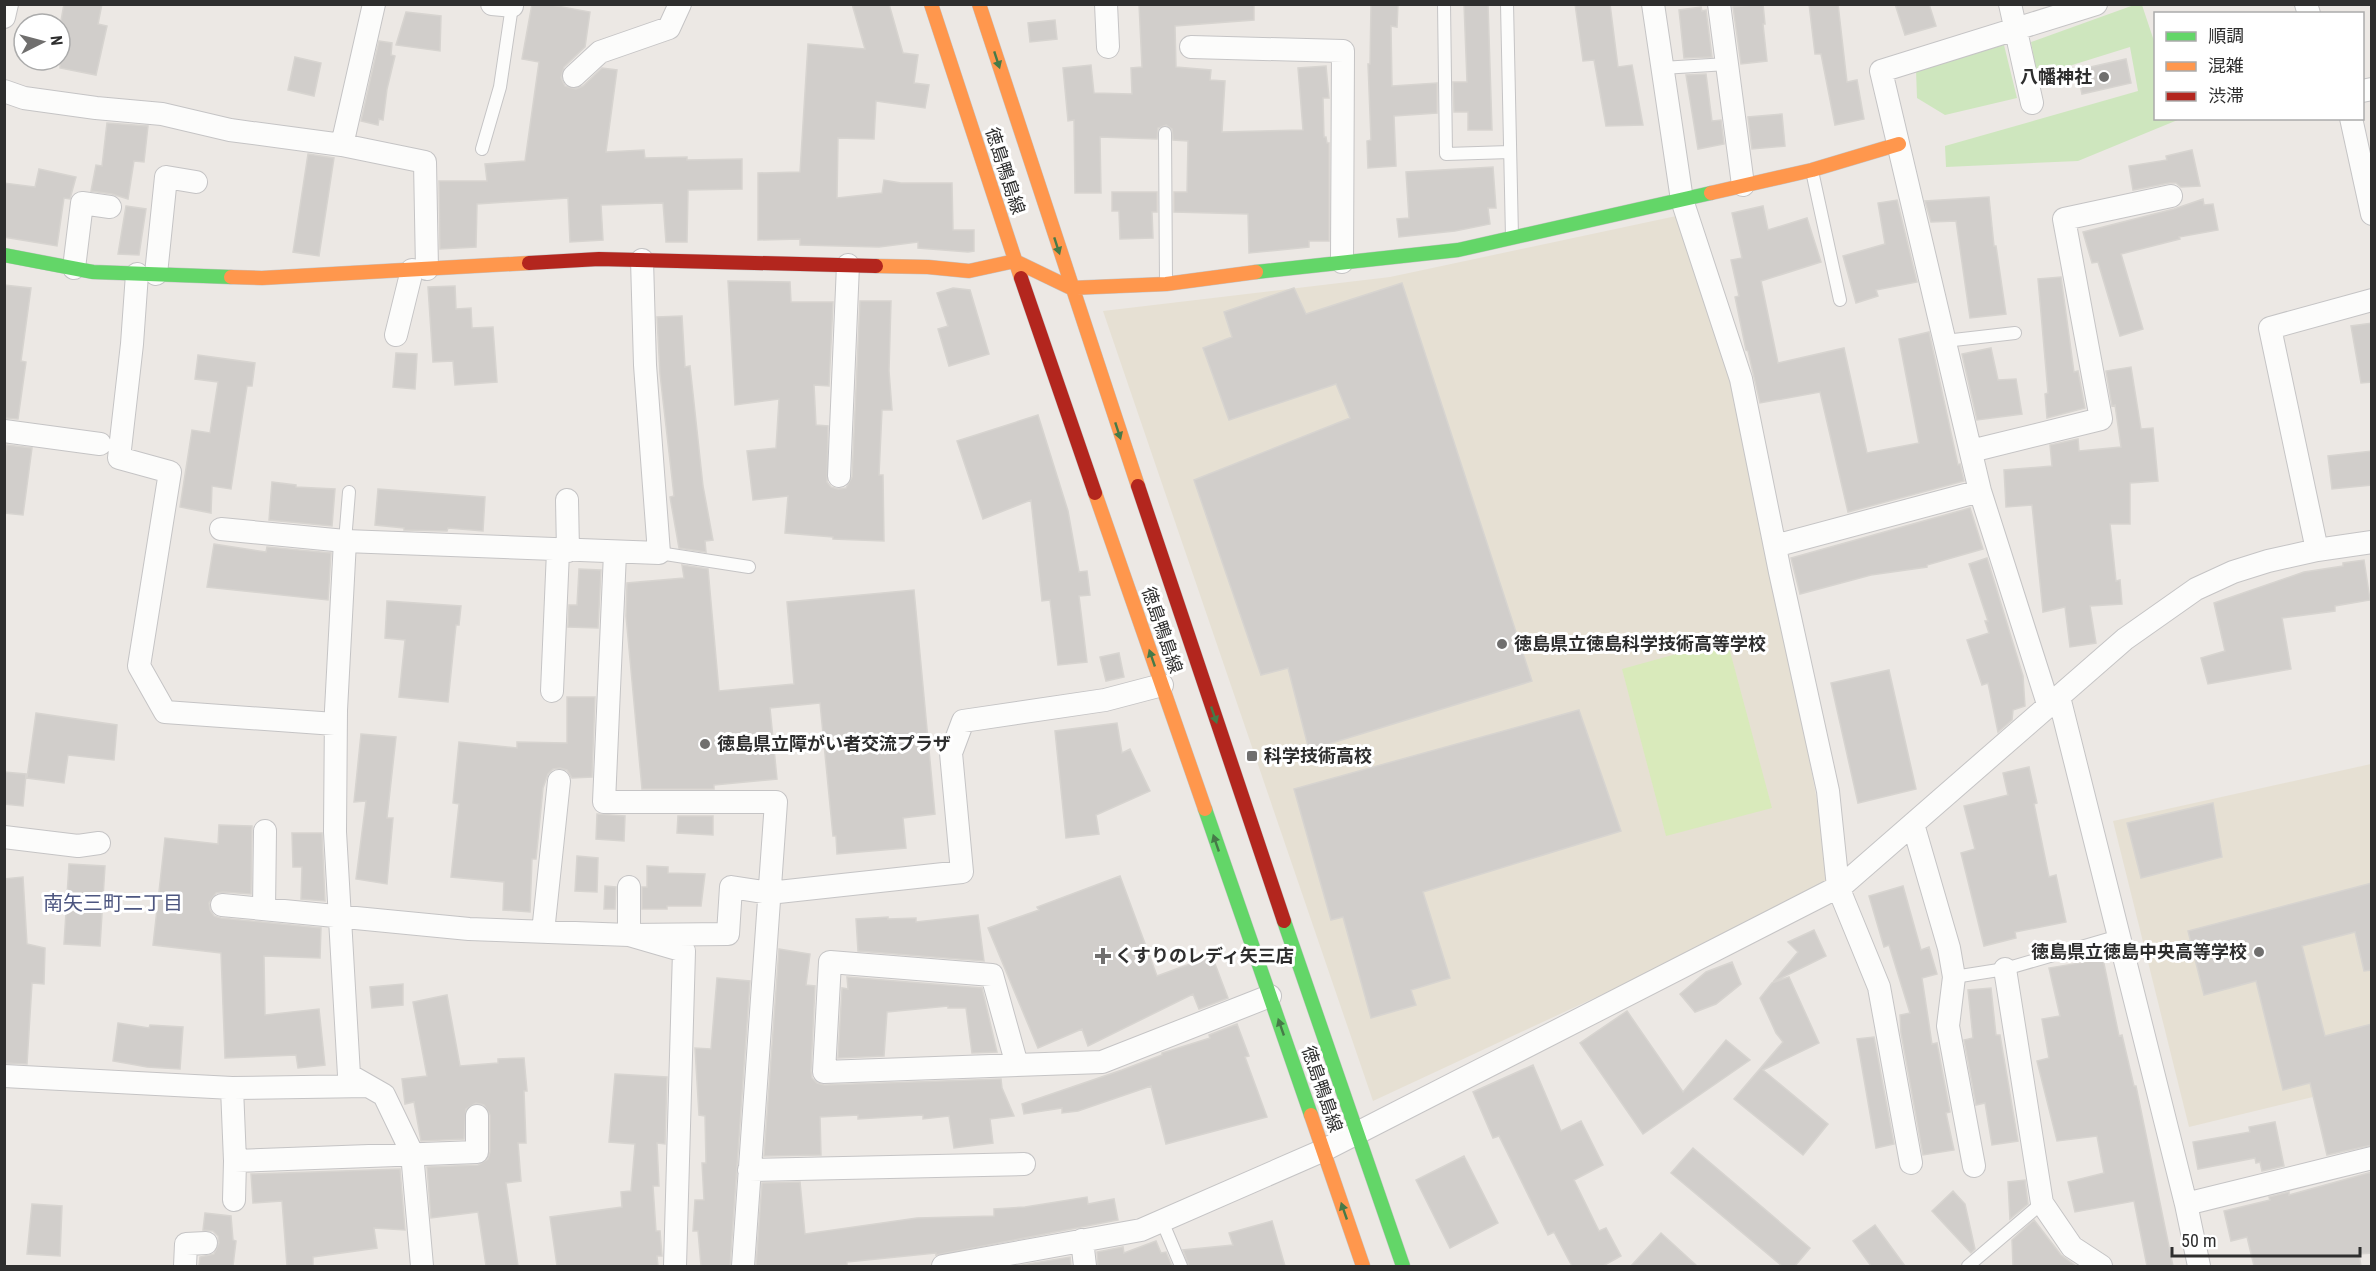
<svg xmlns="http://www.w3.org/2000/svg" width="2376" height="1271" viewBox="0 0 2376 1271" font-family="'Roboto Condensed','Noto Sans JP',sans-serif">
	<style>
		.education { fill: #e6e0d3 }
		.green { fill: #cee6be }
		.pitch { fill: #d9eabb }
		.building { fill: #d1cecb; stroke: #d7d4d0; stroke-width: 1.5 }
		.lines { fill: none; stroke-linecap: round; stroke-linejoin: round }
		.lane-casing { stroke: #c5c4c5; stroke-width: 14 }
		.street-casing { stroke: #c5c4c5; stroke-width: 24 }
		.fast-casing { stroke: #c5c4c5; stroke-width: 15 }
		.slow-casing { stroke: #c5c4c5; stroke-width: 15 }
		.jam-casing { stroke: #c5c4c5; stroke-width: 15 }
		.lane { stroke: #fcfcfb; stroke-width: 12 }
		.street { stroke: #fcfcfb; stroke-width: 22 }
		.fast { stroke: #63d668; stroke-width: 14 }
		.slow { stroke: #ff974d; stroke-width: 14 }
		.jam { stroke: #b3261e; stroke-width: 14 }
		.oneway { fill: #467a48 }
		.poi-dot { fill: #706f6e; stroke: #fff; stroke-width: 2 }
		.labels { text-anchor: middle; stroke-width: 6; stroke-linejoin: round; paint-order: stroke }
		.poi-label { font-size: 18px; font-weight: bold; fill: #2e2e2e; stroke: #fff; text-anchor: start }
		.street-label { font-size: 18px; fill: #2e2e2e; stroke: #fff }
		.neighbourhood-label { font-size: 20px; fill: #4d5680; stroke: #fff }
	</style>
	<rect width="100%" height="100%" fill="#ece8e4"/>
	<path class="education" d="M1681,215L1743,401L1833,887L1373,1101L1103,311L1390,277Z
		M2371,764V1083L2189,1127L2113,821Z"/>
	<path class="green" d="M2134,5H2142L2155,44L2156,118L2180,119L2078,161L1946,167L1945,146L2138,91L2130,47L2037,76L2031,42Z
		M2004,45L2017,98L1945,115L1917,98L1916,70Z"/>
	<path class="pitch" d="M1727,640L1772,808L1666,836L1622,669Z"/>
	<path class="building" d="M64,4H102L98,24L107,26L96,75L60,68V26Z
		M532,4H546L590,12L585,47L564,67L561,78L565,86L576,89L583,86L602,68L617,70L606,152L644,150L645,158L687,157V160L742,159V189L688,190L687,242H666L663,203L601,205L603,240L570,242L568,198L477,204L476,247L440,249L439,181H487L485,164L525,161L539,62L522,59Z
		M852,4H889L903,53L918,55L914,83L929,85L925,108L876,101L874,139L838,138L837,198L882,193L884,180L901,183H952L953,230H974V251L968,252L918,248V242L879,247L800,245V239L758,240V173L800,172L808,44L865,49Z
		M1139,4H1254V20L1175,26L1176,67L1211,70L1210,80L1225,81L1222,132L1303,130L1298,68L1326,66L1329,98H1323L1324,137H1326L1327,143H1329V241H1309V247L1249,253L1248,214L1174,212V192H1187L1188,141L1173,140L1172,129L1166,125L1158,128L1157,139L1100,137L1101,193H1075L1074,120L1068,121L1063,68L1091,65L1094,93L1132,94L1131,68L1142,67Z
		M1371,4H1398L1397,27L1391,26L1392,86L1437,83V113L1394,116L1396,166L1368,168L1367,141L1371,140L1368,64H1370Z
		M1464,4H1488L1492,130H1468V112H1454L1453,82H1467Z
		M1575,4H1610L1618,67L1632,65L1643,125L1606,126L1594,60L1583,61Z
		M1763,4L1765,24H1763L1767,61L1741,64L1733,7Z
		M1809,4H1838L1847,82L1857,80L1864,119L1835,125L1821,54H1815Z
		M1895,4H1929L1936,26L1905,35Z
		M1701,7L1702,11L1706,10L1712,57L1684,58L1679,10Z
		M406,12L441,16L440,51L396,45Z
		M1055,20L1057,39L1030,42L1028,23Z
		M379,41L392,43L391,55L395,56L387,89L383,120L379,119L378,125L361,121Z
		M295,57L321,63L314,96L288,90Z
		M2126,59L2131,83L2082,94L2077,70Z
		M1706,74L1712,121L1721,120L1724,144L1698,149L1686,75Z
		M1782,114L1785,146L1752,149L1748,117Z
		M107,123L148,126L144,162L134,161L128,199L112,194L91,191L96,165L102,166Z
		M2192,150L2200,186L2181,187L2176,183H2169L2133,190L2129,166L2167,160L2166,156Z
		M308,154L334,158L319,256L293,252Z
		M1493,167L1496,208H1488L1490,224L1455,231L1399,237L1397,219L1409,218L1406,172Z
		M39,169L76,177L70,199L64,198L57,246L4,237V183L35,187Z
		M1112,192H1157V212H1152L1153,238L1120,239L1119,211H1112Z
		M1989,197L1994,246H1996L2006,314L1970,318L1956,221L1931,222L1925,201Z
		M2203,199L2204,205L2213,204L2218,230L2179,237L2180,239L2121,254L2143,329L2120,336L2098,262L2092,263L2083,232L2174,209Z
		M1897,200L1917,282L1876,290L1878,296L1856,303L1843,256L1885,244L1878,203Z
		M126,206L146,209L139,255L118,254Z
		M1763,206L1768,230L1807,218L1821,262L1761,281L1778,363L1844,348L1867,453L1919,443L1899,339L1929,332L1958,465L1960,464L1964,481L1848,512L1820,392L1760,403L1748,351L1746,350L1735,297L1739,296L1731,260L1742,258L1732,213Z
		M2061,277L2074,372L2078,371L2085,408L2047,418L2045,394L2048,393L2038,279Z
		M728,281L790,282L791,302H833L829,386L814,385L816,425L828,426L827,482L831,487L838,489L846,488L852,477L860,301H891L889,371L892,410H882L879,475H883L884,541L833,539V537L785,533L788,496L753,500L747,451L776,448L779,399L735,405Z
		M1402,283L1532,681L1309,750L1288,668L1261,675L1194,480L1350,418L1336,384L1229,420L1203,348L1232,337L1224,312L1294,288L1306,314Z
		M4,285L31,288L21,361L26,362L18,419L4,418Z
		M455,286L456,309L471,308L472,328L493,327L497,382L455,385L453,361L433,362L428,287Z
		M953,288L970,290L989,354L949,366L938,329L948,326L937,293Z
		M682,316L685,367L690,366L703,486L713,540L705,541L706,552L679,548L670,497L674,496L660,374L657,317Z
		M2372,323V382L2361,383L2351,326Z
		M1991,348L1998,380L2016,379L2022,414L1977,420L1962,354Z
		M396,353L417,354L415,389L393,387Z
		M198,355L255,363L252,386H247L231,489L212,486L211,513L180,507L192,430L210,433L218,382L195,379Z
		M2131,367L2141,429L2153,428L2158,481L2130,483V524H2110L2116,581L2120,580L2122,604L2090,606L2096,643L2070,647L2065,607L2043,612L2032,505L2006,507L2004,470L2052,466L2050,445L2078,439L2079,451L2121,447L2115,405L2112,406L2106,371Z
		M1038,415L1068,511L1079,572L1087,571L1090,595L1079,596L1087,662L1058,665L1050,600L1042,601L1031,500L983,519L957,441Z
		M7,445L32,448L23,515L4,513V462Z
		M2372,451V485L2332,489L2328,456Z
		M272,482L296,485V487L335,489L332,526L269,520Z
		M378,489L485,497L483,531L448,528L447,531L404,530V528L375,525Z
		M1970,508L1983,549L1927,565V567L1871,575L1800,594L1791,558Z
		M214,544L266,552L267,547L331,553L328,600L207,587Z
		M1987,558L2023,676L2025,706L2013,710L2012,720L1998,732L1988,683L1982,685L1967,640L1989,633L1985,621H1988L1969,564Z
		M2364,560L2370,600L2335,606V611L2282,618L2291,669L2208,684L2201,658L2225,651L2214,603L2304,572L2343,566V563Z
		M682,565L708,569L719,691L794,684L787,602L914,590L935,814L903,818L906,848L837,854L836,836H833L820,703L770,708L777,779L714,785V789H642L626,616L627,583L684,578Z
		M579,569L601,570L598,628L568,627L569,605H577Z
		M387,601L461,606L459,625H456L448,702L399,697L405,640L385,638Z
		M1119,653L1124,677L1106,681L1100,657Z
		M1889,670L1916,789L1858,803L1831,683Z
		M567,697H595L592,777L572,778L567,770L560,768L553,769L548,774L543,788L536,859H532L530,912L503,910L504,882L451,877L459,804L453,803L459,742L517,748V742L567,743Z
		M1579,710L1621,831L1423,892L1450,978L1411,990L1416,1005L1371,1018L1343,917L1331,920L1294,789Z
		M36,713L117,725L114,760L68,755L64,783L27,778Z
		M1117,723L1122,753L1130,749L1150,791L1096,815L1099,834L1066,838L1055,731Z
		M361,734L396,737L387,818H393L387,884L356,879L366,801L354,802Z
		M2029,767L2037,803L2034,804L2049,877L2056,875L2066,922L2015,932L2016,938L1984,946L1961,853L1975,849L1964,806L2008,795L2003,773Z
		M4,772L26,774L23,806L4,804Z
		M2213,803L2222,857L2141,878L2127,823Z
		M597,814L625,816L624,841L596,839Z
		M678,816H713V835L677,833Z
		M219,825L252,826L251,894L223,892L216,893L209,903L210,910L214,916L221,918L321,928L320,958L264,956L265,1015L319,1009L325,1065L298,1068L296,1055L225,1058L221,953L153,945L165,838L218,844Z
		M292,833H322L325,901L301,899L302,867H293Z
		M577,856L598,858L597,892L575,891Z
		M69,864L105,866L100,946L64,944Z
		M647,866L668,867V873L705,874L701,906H667V909H642V887H647Z
		M1120,876L1157,976L1212,956L1228,998L1199,1009L1193,994L1088,1046L1082,1029L1038,1048L988,928L1039,910L1037,907Z
		M23,877L27,944L45,948L44,984L32,983L27,1064L4,1063V879Z
		M2372,883V970L2364,971L2355,932L2302,946L2325,1036L2372,1024V1145L2327,1155L2310,1083L2283,1090L2256,981L2204,995L2188,931Z
		M605,886L616,887L615,909H604Z
		M1903,886L1921,950L1929,947L1937,974L1922,978L1932,1044L1937,1043L1950,1112L1946,1113L1954,1150L1923,1155L1901,1033L1900,1015L1910,1013L1889,945L1884,947L1869,896Z
		M978,915L984,961L858,951L856,919L888,917V919L916,918V922Z
		M1814,930L1826,956L1773,982L1798,952L1788,942Z
		M779,949L810,954L806,985L815,986L811,1071L812,1078L817,1083L824,1085L1001,1079L1002,1088L1014,1116L990,1119L993,1143L954,1148L949,1116L923,1119V1115L858,1119V1115L820,1117L821,1155L764,1156Z
		M2103,959L2119,1036L2122,1035L2134,1086H2136L2173,1266H2147L2134,1201L2075,1212L2068,1182L2104,1173L2097,1136L2057,1141L2037,1061L2049,1058L2042,1019L2060,1016L2049,968Z
		M1732,962L1741,984L1716,1004L1695,1012L1680,994L1706,972Z
		M847,977L982,988L997,1052L972,1053L966,1008H948V1006L887,1012L884,1056L838,1058L842,988L848,989Z
		M1789,977L1819,1043L1763,1070L1828,1124L1803,1155L1734,1099L1783,1042L1776,1033L1760,998L1772,983Z
		M717,978L750,981L730,1266H701L698,1231H693L695,1200H704L702,1163H706L705,1116L699,1115L695,1048L711,1049Z
		M403,984V1005L372,1008L370,987Z
		M1991,988L1996,1035H2000L2018,1141L1992,1145L1985,1103L1976,1105L1964,1040L1973,1038L1968,990Z
		M447,995L460,1066L498,1063V1059L524,1058L527,1091H524L526,1143H518L521,1181L506,1183L518,1266H486L478,1212L431,1218L427,1167L478,1165L488,1159L490,1152V1115L484,1105L476,1103L466,1109L464,1139L421,1141L414,1102L405,1104L402,1079L427,1076L413,1002Z
		M1627,1011L1683,1092L1726,1040L1750,1060L1643,1134L1580,1043Z
		M118,1023L149,1028L150,1025L183,1027L180,1069L147,1067L113,1061Z
		M1237,1024L1249,1056L1245,1057L1267,1117L1166,1144L1151,1086L1078,1111L1062,1113V1108L1024,1114L1022,1104L1122,1070L1162,1055V1053L1210,1038L1209,1035Z
		M1874,1037L1894,1144L1876,1148L1857,1039Z
		M1533,1065L1561,1131L1581,1121L1603,1165L1574,1180L1599,1231L1606,1228L1621,1256L1603,1266H1572L1554,1232L1548,1235L1499,1136L1493,1138L1473,1092Z
		M615,1074L667,1077L665,1144L657,1143L659,1186H653L656,1231H660L662,1256H657L658,1266H557L550,1217L622,1207L621,1192L631,1191L635,1144L609,1142Z
		M2275,1122L2284,1166L2262,1171L2260,1162L2256,1163L2255,1158L2198,1169L2193,1142L2250,1132L2249,1127Z
		M1693,1148L1810,1248L1795,1266H1782L1671,1173Z
		M1464,1156L1498,1223L1450,1248L1416,1180Z
		M400,1169L405,1230L374,1228L377,1248L313,1257V1266H287L282,1201L253,1203L251,1174Z
		M2372,1172V1253L2359,1254L2361,1266H2254L2247,1237L2231,1241L2224,1211L2270,1200L2269,1197L2289,1192V1195Z
		M2025,1180L2028,1204L2010,1219L2008,1182Z
		M800,1182L805,1234L917,1218L994,1216V1209L1025,1207L1087,1197L1088,1204L1114,1199L1118,1220L936,1255V1253L847,1262V1265L835,1266H756L762,1183Z
		M1953,1191L1965,1204L1975,1249L1971,1253L1932,1211Z
		M32,1204L62,1206L60,1256L27,1254Z
		M205,1213L231,1216L233,1240L236,1241L233,1266H199L200,1257L214,1254L219,1243L218,1236L213,1231L203,1230Z
		M2034,1220L2061,1255L2076,1266H2013L2012,1240Z
		M1272,1221L1285,1266H1189L1183,1250L1233,1245L1229,1233Z
		M1875,1225L1905,1266H1871L1853,1241Z
		M1661,1233L1697,1266H1631Z
		M1156,1241L1161,1253L1166,1252L1172,1266H1098L1097,1252L1123,1247L1124,1253Z
		M1070,1257L1071,1266H1016Z"/>
	<g class="lines">
		<g class="lane-casing">
			<path id="lane" d="M1444,4L1446,154L1510,152
				M1507,4L1512,237
				M1662,68L1727,64
				M1165,133L1166,282
				M482,149L500,87L512,6
				M1812,171L1840,300
				M1945,341L2015,333
				M345,541L349,492
				M659,553L749,567
				M1954,977L2005,969L2119,936
				M1162,1221L1181,1266
				M1968,1266L2042,1203"/>
		</g>
		<g class="street-casing">
			<path id="street" d="M374,4L342,145L425,162L427,269
				M492,4L512,6V4
				M1106,4L1108,47
				M1653,4L1682,200L1741,379L1780,572L1828,791L1838,887L1879,987L1911,1163
				M1719,4L1743,185
				M2010,4L2032,103
				M2306,4L2309,14
				M4,17L7,4
				M1191,47L1343,51L1342,262
				M574,76L600,52L669,28L680,4
				M4,91L24,98L96,108L162,114L230,130L342,145
				M2362,91L2372,89
				M2351,118L2372,214
				M74,268L82,203L110,207
				M137,274L132,344L119,458L170,472L139,666L165,712L335,724
				M156,274L166,177L196,182
				M396,335L412,270
				M4,431L100,444
				M1971,451L2101,419L2064,219L2171,196
				M839,476L848,265
				M567,500L568,551
				M221,529L345,541L659,553L645,365L642,260
				M345,541L336,710L335,832L349,1075L384,1095L412,1153L422,1266
				M1775,546L1980,491
				M2317,550L2270,328L2372,300
				M615,553L604,802H776L743,1266
				M552,691L558,551
				M2059,697L2186,1204L2199,1266
				M2049,707L1980,491L1881,71L2096,4
				M1913,824L1949,948L1954,977L1948,1026L1974,1166
				M4,837L78,846L99,843
				M629,887V935L684,951L675,1266
				M222,905L469,929L629,935L728,934L731,887L769,893L962,872L951,753L963,721L1105,700L1162,685
				M264,909L265,831
				M543,932L559,781
				M2005,969L2042,1203L2072,1247L2101,1266
				M1017,1065L992,975L830,962L824,1072L1102,1062L1270,996
				M4,1076L232,1088
				M368,1086L232,1088L235,1161L477,1152V1116
				M749,1170L1024,1164
				M234,1200L235,1161
				M2186,1204L2372,1158
				M1082,1240L1085,1266
				M185,1266L186,1244L206,1243
				M943,1266L1141,1230L1324,1150L1844,884L2125,639L2196,589L2233,572L2268,561L2317,550L2372,542"/>
		</g>
		<g class="fast-casing">
			<path id="fast" d="M4,255L93,272L231,277
				M1256,272L1458,250L1711,193
				M1205,809L1311,1115
				M1284,921L1403,1266"/>
		</g>
		<g class="slow-casing">
			<path id="slow" d="M931,4L1021,278
				M979,4L1138,486
				M1711,193L1812,170L1899,144
				M876,266L928,267L969,271L1015,261L1071,288L1166,284L1256,272
				M231,277L262,278L529,263
				M1095,493L1205,809
				M1311,1115L1363,1266"/>
		</g>
		<g class="jam-casing">
			<path id="jam" d="M529,263L599,259L876,266
				M1021,278L1095,493
				M1138,486L1284,921"/>
		</g>
		<use href="#lane" class="lane"/>
		<use href="#street" class="street"/>
		<use href="#fast" class="fast"/>
		<use href="#slow" class="slow"/>
		<use href="#jam" class="jam"/>
	</g>
	<defs><path id="oneway-solid" d="M-6-.8H1V-3.2L6.5 0L1 3.2V.8H-6Z" transform="scale(1.5)"/></defs>
	<g class="oneway">
		<use href="#oneway-solid" transform="translate(997 60) rotate(72)"/>
		<use href="#oneway-solid" transform="translate(1057 246) rotate(72)"/>
		<use href="#oneway-solid" transform="translate(1118 431) rotate(72)"/>
		<use href="#oneway-solid" transform="translate(1152 658) rotate(-109)"/>
		<use href="#oneway-solid" transform="translate(1214 715) rotate(71)"/>
		<use href="#oneway-solid" transform="translate(1216 843) rotate(-109)"/>
		<use href="#oneway-solid" transform="translate(1281 1027) rotate(-109)"/>
		<use href="#oneway-solid" transform="translate(1344 1211) rotate(-109)"/>
	</g>
	<g class="poi-dot">
		<circle cx="2104" cy="77" r="6"/>
		<circle cx="1502" cy="644" r="6"/>
		<circle cx="705" cy="744" r="6"/>
		<rect x="1246" y="750" width="12" height="12" rx="3"/>
		<circle cx="2259" cy="952" r="6"/>
		<path d="M1100 947h6v6h6v6h-6v6h-6v-6h-6v-6h6z"/>
	</g>
	<g class="labels">
		<g class="poi-label">
			<text x="2092" y="83" text-anchor="end">八幡神社</text>
			<text x="1514" y="650">徳島県立徳島科学技術高等学校</text>
			<text x="717" y="750">徳島県立障がい者交流プラザ</text>
			<text x="1264" y="762">科学技術高校</text>
			<text x="2247" y="958" text-anchor="end">徳島県立徳島中央高等学校</text>
			<text x="1115" y="962">くすりのレディ矢三店</text>
		</g>
		<g class="street-label">
			<text transform="translate(1005 171) rotate(72)" y="6">徳島鴨島線</text>
			<text transform="translate(1162 630) rotate(71)" y="6">徳島鴨島線</text>
			<text transform="translate(1322 1089) rotate(71)" y="6">徳島鴨島線</text>
		</g>
		<g class="neighbourhood-label">
			<text x="113" y="910">南矢三町二丁目</text>
		</g>
	</g>
	<rect width="2376" height="1271" fill="none" stroke="#2e2e2e" stroke-width="12"/>
	<rect x="2154" y="12" width="210" height="108" fill="#ffffff" stroke="#ababab" stroke-width="1.5"/>
	<rect x="2166" y="32" width="30" height="9" fill="#63d668" stroke="#ababab" stroke-width="1.5"/>
	<text x="2208" y="42" font-size="18" fill="#2e2e2e">順調</text>
	<rect x="2166" y="62" width="30" height="9" fill="#ff974d" stroke="#ababab" stroke-width="1.5"/>
	<text x="2208" y="72" font-size="18" fill="#2e2e2e">混雑</text>
	<rect x="2166" y="92" width="30" height="9" fill="#b3261e" stroke="#ababab" stroke-width="1.5"/>
	<text x="2208" y="102" font-size="18" fill="#2e2e2e">渋滞</text>
	<g transform="translate(42 42) rotate(84)"><circle r="28" fill="#ffffff" stroke="#ababab" stroke-width="1.5"/>
	<path d="M0-4.5L10 22L0 15L-10 22Z" fill="#706f6e"/>
	<text y="-9" font-size="16" font-weight="bold" text-anchor="middle" fill="#2e2e2e">N</text>
	</g>
	<path d="M2172 1247v9h188v-9" fill="none" stroke="#2e2e2e" stroke-width="3"/>
	<text x="2181" y="1247" font-size="18" fill="#2e2e2e" stroke="#ffffff" stroke-width="4.5" paint-order="stroke">50 m</text>
</svg>
